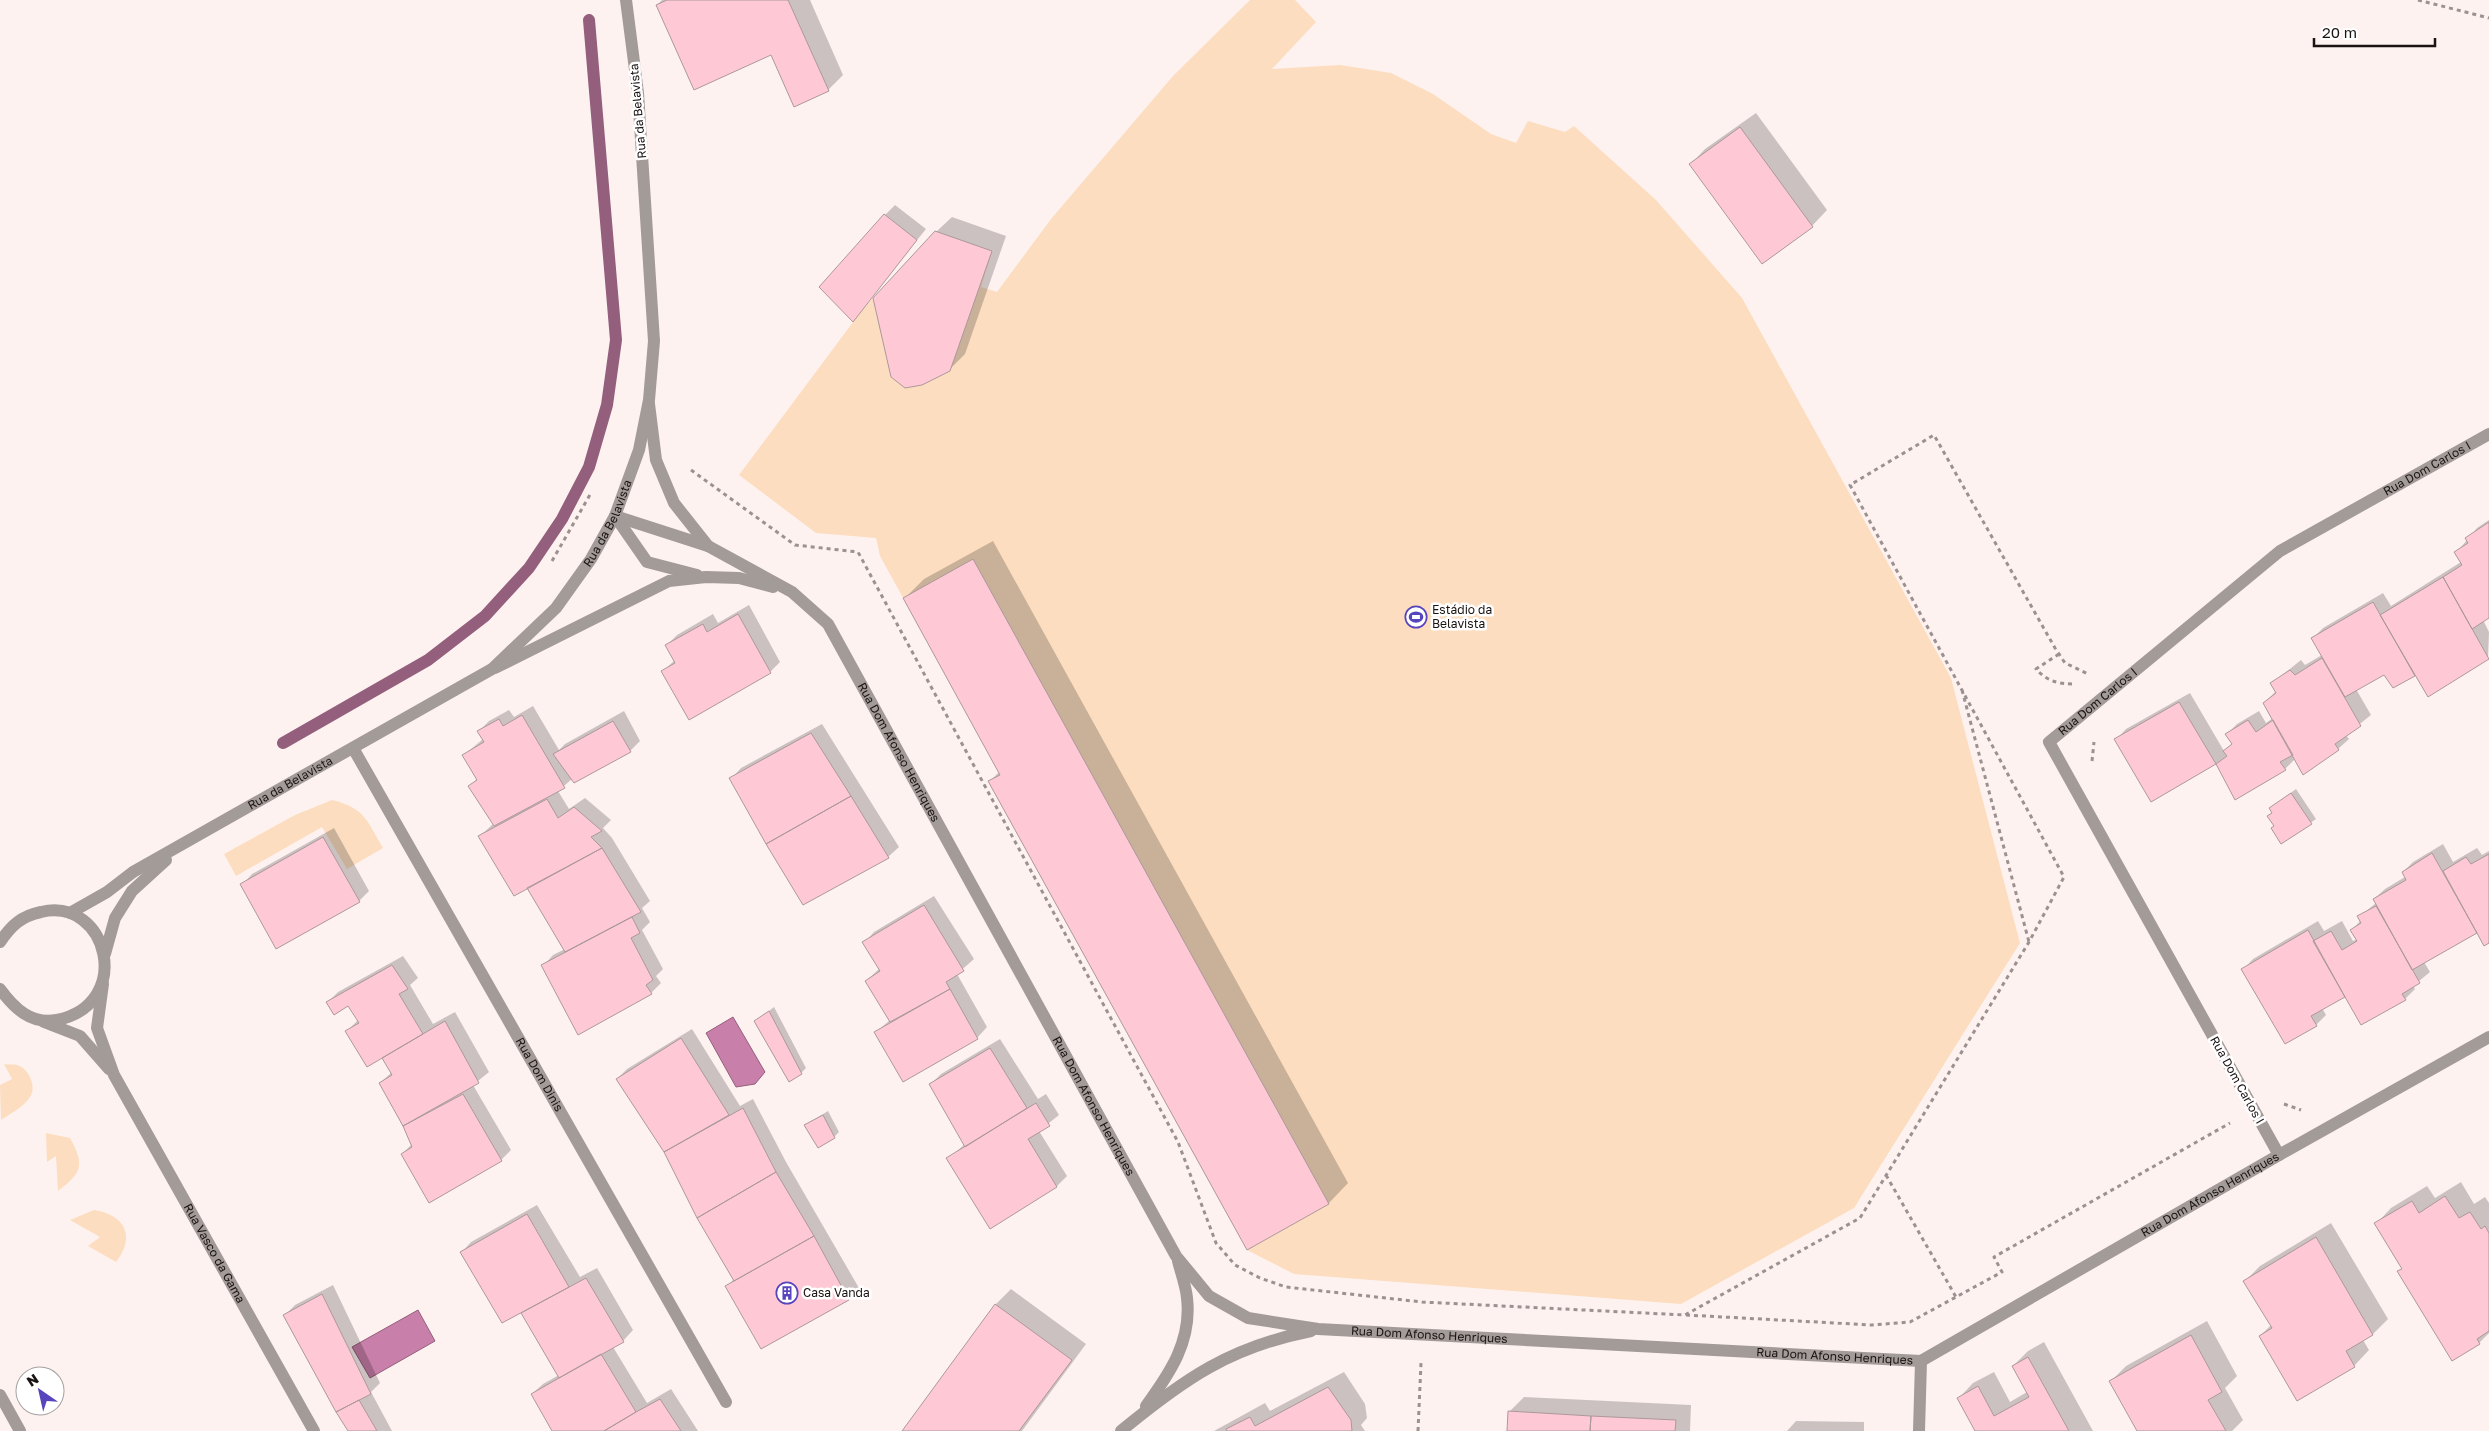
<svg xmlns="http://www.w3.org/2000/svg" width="2489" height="1431" viewBox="0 0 2489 1431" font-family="'Golos Text',sans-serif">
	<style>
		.green { fill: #fcddbf }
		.water { fill: #c87fa9; stroke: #945f7c }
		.shadow { fill: #0003 }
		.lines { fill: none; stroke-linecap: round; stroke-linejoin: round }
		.stream { stroke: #945f7c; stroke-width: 12 }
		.building { fill: #fec9d4; stroke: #ac989c }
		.path { stroke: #9b9190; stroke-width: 3; stroke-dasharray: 4 4; stroke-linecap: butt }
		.minor { stroke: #a39b98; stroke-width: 12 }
		.tertiary { stroke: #a39b98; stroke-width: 12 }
		.labels { text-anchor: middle; stroke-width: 5; stroke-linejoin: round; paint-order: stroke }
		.street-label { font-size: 12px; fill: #1a1312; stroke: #fff }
		.poi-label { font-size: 12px; fill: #1a1312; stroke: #fff; text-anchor: start }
	</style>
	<rect width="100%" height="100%" fill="#fef2f0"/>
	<path class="green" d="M1250,0H1295L1316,22L1272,69L1340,65L1391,73L1433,94L1491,134L1516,143L1528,121L1565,132L1574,126L1656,200L1742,298L1951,678L2020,943L1854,1208L1681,1304L1294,1274L1247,1250L988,781L1000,774L880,556L876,538L816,533L739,475L862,310L935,231L992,251L981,287L997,292L1051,219L1173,76Z
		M332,800C365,808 367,821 383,848L347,869L322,827L236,876L224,854L295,815Z
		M4,1064C8,1065 13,1064 17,1065C29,1068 37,1087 30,1097C24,1107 11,1113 1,1120L0,1085L12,1079Z
		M46,1133L70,1138C85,1165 82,1173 58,1191L56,1156L47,1162Z
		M94,1210C125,1215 136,1236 116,1262L88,1246L100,1237L70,1220Z"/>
	<path class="water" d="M733,1017L765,1072L755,1084L736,1087L706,1033Z
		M418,1310L435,1341L370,1378L352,1347Z"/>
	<path class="shadow" d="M662,0H810L843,75L828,90L772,53L657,5Z
		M1756,113L1827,210L1812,226L1690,165L1705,149Z
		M895,205L926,229L853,320L885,215Z
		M952,217L1006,236L965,354L949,370L936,232Z
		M2489,520V617L2483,620L2489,632L2488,658L2416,674L2393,686L2384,673L2356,689L2371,715L2346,735L2349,739L2338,749L2296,758L2285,769L2235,799L2216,763L2152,800L2116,740L2126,729L2190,693L2224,751L2233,743L2227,734L2237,724L2259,711L2266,723L2273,718L2264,703L2276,691L2272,683L2301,660L2305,665L2322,655L2313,638L2323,628L2383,593L2391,606L2461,562L2456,553L2477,528Z
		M993,541L1348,1183L1329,1203L1247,1248L989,782L1000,771L904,599L924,579Z
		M749,605L780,662L770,672L690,718L663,671L675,660L667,645L677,635L713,614L718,623Z
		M533,706L559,750L565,744L624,711L640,741L630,751L572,779L558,791L569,809L585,798L611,820L603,828L612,838L650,901L642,908L650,922L642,930L663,969L656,976L661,983L651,993L543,966L553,955L565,949L528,887L480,836L493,824L470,786L478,778L464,755L483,739L479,731L489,721L509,710L514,717Z
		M822,724L899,847L888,857L731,779L741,768Z
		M2296,789L2316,819L2282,842L2269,816L2273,812L2270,808Z
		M334,828L369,891L359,901L242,885L252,874Z
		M2443,844L2453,862L2477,848L2482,855L2489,851V942L2477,931L2424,962L2430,972L2413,986L2415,989L2405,999L2346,995L2322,1008L2326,1015L2316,1025L2243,970L2253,959L2318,921L2324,931L2342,921L2353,941L2357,939L2352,930L2361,920L2359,917L2376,903L2374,899L2385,889L2405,877L2403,872L2413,862Z
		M934,896L974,959L957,974L987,1027L977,1038L903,1080L876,1032L890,1020L866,981L880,968L864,943L874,932Z
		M403,956L418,978L410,985L433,1024L455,1012L489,1072L473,1085L511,1150L501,1160L402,1154L412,1144L380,1083L392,1072L383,1056L347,1031L358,1020L349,1004L328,1002L338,992Z
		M774,1007L806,1068L801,1073L756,1021Z
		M692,1029L740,1106L753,1099L786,1162L859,1288L848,1299L761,1347L727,1286L734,1279L698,1218L665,1151L617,1079L627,1069Z
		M1000,1039L1038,1099L1046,1094L1059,1115L1039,1131L1067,1176L1057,1186L990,1227L948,1159L965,1144L931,1084L941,1074Z
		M828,1111L839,1132L834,1137L805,1125Z
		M2461,1182L2474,1204L2485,1197L2489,1203V1333L2479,1343L2452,1360L2398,1272L2403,1267L2376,1224L2391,1208L2427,1186L2435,1198Z
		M537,1205L580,1277L597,1268L633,1330L623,1341L613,1347L647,1403L671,1389L698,1431H553L532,1394L543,1384L559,1375L522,1311L461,1253L471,1242Z
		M2331,1223L2388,1319L2373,1334L2363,1340L2369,1350L2354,1366L2260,1336L2271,1325L2245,1281L2260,1266Z
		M333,1285L380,1383L371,1392L392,1431H349L285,1315L295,1305Z
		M1011,1289L1086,1344L1022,1431H904L996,1304Z
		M2207,1321L2237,1376L2225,1388L2243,1420L2232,1431H2139L2111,1381L2126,1366Z
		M2044,1342L2093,1431H1976L1958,1399L1973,1383L1994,1372L2010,1402L2027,1392L2013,1366L2028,1351Z
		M1344,1372L1365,1404L1367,1418L1361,1425L1365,1431H1214L1265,1403L1270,1411Z
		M1524,1397L1691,1405L1690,1431H1508L1509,1412Z
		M1796,1421L1864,1422V1431H1787Z"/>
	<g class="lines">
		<path class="stream" d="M283,743L428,660L485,616L529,568L562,519L589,467L607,405L616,340L589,20"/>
	</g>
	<path class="building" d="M667,0H788L829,91L794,107L771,55L694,90L656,5Z
		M1740,127L1813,227L1762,264L1689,164Z
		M884,214L917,240L853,322L819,287Z
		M935,231L992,251L950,371L922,385L905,388L891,377L873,298Z
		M2489,522V618L2472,629L2443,577L2462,565L2454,552L2468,543L2465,538Z
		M973,559L1329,1204L1247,1250L988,781L1000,775L903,598Z
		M2443,577L2489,659L2428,697L2380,615Z
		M2373,602L2415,676L2393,688L2384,675L2345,697L2311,638Z
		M738,614L771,673L689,720L661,671L675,663L665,645L703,624L707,632Z
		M2322,658L2361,726L2335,744L2339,750L2303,775L2263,703L2276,693L2270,683L2290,670L2295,675Z
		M2179,702L2216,764L2151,802L2114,739Z
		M522,715L565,788L494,826L468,786L477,780L462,755L484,742L477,731L499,719L503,726Z
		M2248,720L2256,732L2273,720L2293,755L2280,762L2286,770L2235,800L2216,764L2227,756L2223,751L2232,744L2225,734Z
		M613,721L631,752L574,783L553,754Z
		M811,733L851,796L766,844L729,778Z
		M2291,793L2312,824L2281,844L2271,828L2274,826L2267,816L2272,813L2269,808Z
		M851,796L889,858L803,905L766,844Z
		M547,799L558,818L574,807L602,831L591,837L602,848L514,896L478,836Z
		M323,837L360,902L276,949L240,884Z
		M602,848L641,912L565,952L527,888Z
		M2432,853L2477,933L2412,970L2373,899L2406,880L2402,872Z
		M2489,854V943L2484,946L2443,871L2466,857L2471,864Z
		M924,905L964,971L946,982L950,989L890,1022L865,981L880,971L862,942Z
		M2376,906L2420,983L2402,994L2406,1000L2361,1025L2313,941L2331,931L2342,950L2357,941L2350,930L2361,923L2357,916Z
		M632,917L640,933L631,938L653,980L646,985L652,994L578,1035L541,965Z
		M2308,930L2345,997L2311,1016L2317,1026L2285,1044L2241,969Z
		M392,965L408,989L399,994L423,1034L367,1067L345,1031L359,1023L348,1006L334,1015L326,1002Z
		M950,989L978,1039L903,1082L874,1032Z
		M769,1011L802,1074L789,1082L754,1021Z
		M445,1021L479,1083L403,1126L379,1083L392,1075L382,1058Z
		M681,1038L729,1115L664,1152L616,1079Z
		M990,1048L1027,1108L965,1147L929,1084Z
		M463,1094L502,1161L429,1203L401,1154L412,1147L403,1126Z
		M1036,1103L1050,1126L1028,1139L1057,1187L990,1229L946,1158Z
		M743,1108L776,1172L697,1218L664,1152Z
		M823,1115L835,1138L818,1148L804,1125Z
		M776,1172L814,1236L734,1281L697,1218Z
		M2445,1196L2459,1218L2470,1212L2481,1229L2485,1226L2489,1233V1331L2477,1339L2480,1344L2452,1361L2397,1271L2402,1269L2374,1223L2412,1201L2419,1213Z
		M527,1214L569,1287L502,1323L460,1252Z
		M814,1236L849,1300L761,1349L725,1286Z
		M2316,1237L2373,1335L2346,1351L2355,1367L2297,1401L2259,1336L2272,1328L2243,1281Z
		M586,1278L624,1342L559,1378L521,1313Z
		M322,1294L371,1394L336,1412L283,1315Z
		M995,1304L1072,1360L1019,1431H902Z
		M2191,1335L2222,1392L2208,1400L2226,1431H2137L2109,1381Z
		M601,1354L636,1412L604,1431H552L531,1394Z
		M2028,1357L2069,1431H1975L1957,1398L1978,1386L1994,1416L2029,1397L2012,1366Z
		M1328,1387L1351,1420L1352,1431H1227L1226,1429L1250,1417L1255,1426Z
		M660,1399L681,1431H604L636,1412Z
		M359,1400L377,1431H348L336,1412Z
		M1508,1411L1591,1416L1590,1431H1507Z
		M1591,1416L1676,1420L1675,1431H1590Z"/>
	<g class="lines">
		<path class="path" d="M2418,0L2489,18
			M691,470L795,545L858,552L1178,1142L1216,1243L1235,1265L1260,1278L1286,1287L1422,1302L1685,1315L1860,1218L2029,942L2064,877L1850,485L1934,435L2055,648L2065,663L2088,674
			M552,561L591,493
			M2059,654L2036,669C2047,681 2057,684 2075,684
			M1962,690L2029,942
			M2092,761L2094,742
			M2284,1104L2301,1110
			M1886,1175L1956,1297
			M1686,1315L1872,1325L1910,1322L2002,1272L1994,1257L2230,1123
			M1418,1431L1421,1363"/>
		<g class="minor">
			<path d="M649,404L656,460L674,503L708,546"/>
			<path id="s1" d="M615,516L708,546L792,592L828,624L1176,1256L1209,1296L1248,1318L1318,1329L1921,1361L2279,1155L2489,1037"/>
			<path d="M615,516L647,562L697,575"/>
			<path d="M495,668L669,581L706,577L739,578L773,587"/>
			<path id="s2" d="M353,748L726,1402"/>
			<path id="s3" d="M2279,1155L2049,742L2280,551L2489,434"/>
			<path d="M0,1395L20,1431"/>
			<path d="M1146,1406C1170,1373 1192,1341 1187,1298C1186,1286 1181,1273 1178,1261"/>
			<path d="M1121,1431C1184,1379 1230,1347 1311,1331"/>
			<path d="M1919,1431L1921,1361"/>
		</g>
		<g class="tertiary">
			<path id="s4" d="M70,913L107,892L133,872L492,669L556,608L591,559L615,516L639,450L649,400L654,341L638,93L626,0"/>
			<path d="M0,942C11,926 21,916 41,912C108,896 135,1004 57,1020C31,1025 14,1008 0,989"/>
			<path d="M105,954L115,918L132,891L166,860"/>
			<path id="s5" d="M103,984L97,1028L114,1075L314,1431"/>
			<path d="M44,1022L80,1036L109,1069"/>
		</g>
	</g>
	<defs>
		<g id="stadium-ring" transform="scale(1.125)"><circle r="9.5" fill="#fff" stroke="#5745bd" stroke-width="1.5"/><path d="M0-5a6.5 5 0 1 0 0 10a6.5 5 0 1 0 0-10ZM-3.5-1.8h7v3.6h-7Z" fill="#5745bd"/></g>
		<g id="building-ring" transform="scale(1.125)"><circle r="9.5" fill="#fff" stroke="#5745bd" stroke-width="1.5"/><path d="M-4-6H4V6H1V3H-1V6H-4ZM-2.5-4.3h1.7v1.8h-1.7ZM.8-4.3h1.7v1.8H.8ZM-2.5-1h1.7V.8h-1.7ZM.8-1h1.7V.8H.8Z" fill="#5745bd"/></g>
	</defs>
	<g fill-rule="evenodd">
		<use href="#stadium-ring" x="1416" y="617"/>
		<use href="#building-ring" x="787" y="1293"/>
	</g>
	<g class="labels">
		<g class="street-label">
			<text transform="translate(638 111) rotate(-95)" y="4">Rua da Belavista</text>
			<text dy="4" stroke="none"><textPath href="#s3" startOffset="941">Rua Dom Carlos I</textPath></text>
			<text dy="4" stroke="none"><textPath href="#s4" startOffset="676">Rua da Belavista</textPath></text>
			<text dy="4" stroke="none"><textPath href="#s3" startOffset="536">Rua Dom Carlos I</textPath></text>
			<text dy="4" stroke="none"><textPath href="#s1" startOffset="388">Rua Dom Afonso Henriques</textPath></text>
			<text dy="4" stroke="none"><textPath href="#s4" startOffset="256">Rua da Belavista</textPath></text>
			<text dy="4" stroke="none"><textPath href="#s2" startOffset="376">Rua Dom Dinis</textPath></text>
			<text transform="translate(2237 1080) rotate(61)" y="4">Rua Dom Carlos I</text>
			<text dy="4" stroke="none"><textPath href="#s1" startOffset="792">Rua Dom Afonso Henriques</textPath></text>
			<text dy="4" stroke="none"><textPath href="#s1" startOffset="2068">Rua Dom Afonso Henriques</textPath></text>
			<text dy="4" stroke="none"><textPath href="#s5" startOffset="299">Rua Vasco da Gama</textPath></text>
			<text dy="4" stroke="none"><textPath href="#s1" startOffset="1242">Rua Dom Afonso Henriques</textPath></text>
			<text dy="4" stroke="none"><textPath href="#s1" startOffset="1648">Rua Dom Afonso Henriques</textPath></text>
		</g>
		<g class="poi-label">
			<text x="1432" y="614">Estádio da<tspan x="1432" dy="14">Belavista</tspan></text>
			<text x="803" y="1297">Casa Vanda</text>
		</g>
	</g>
	<g transform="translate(40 1391) rotate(326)"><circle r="24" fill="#ffffff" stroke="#a3a1a0"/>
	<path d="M0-4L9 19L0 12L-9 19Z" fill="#5745bd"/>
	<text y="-8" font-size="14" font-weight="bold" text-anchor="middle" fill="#1a1312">N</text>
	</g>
	<path d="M2314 38v8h121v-8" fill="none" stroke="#1a1312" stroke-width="2.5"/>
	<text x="2322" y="38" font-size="15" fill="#1a1312" stroke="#ffffff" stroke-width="4" paint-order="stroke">20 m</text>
</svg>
